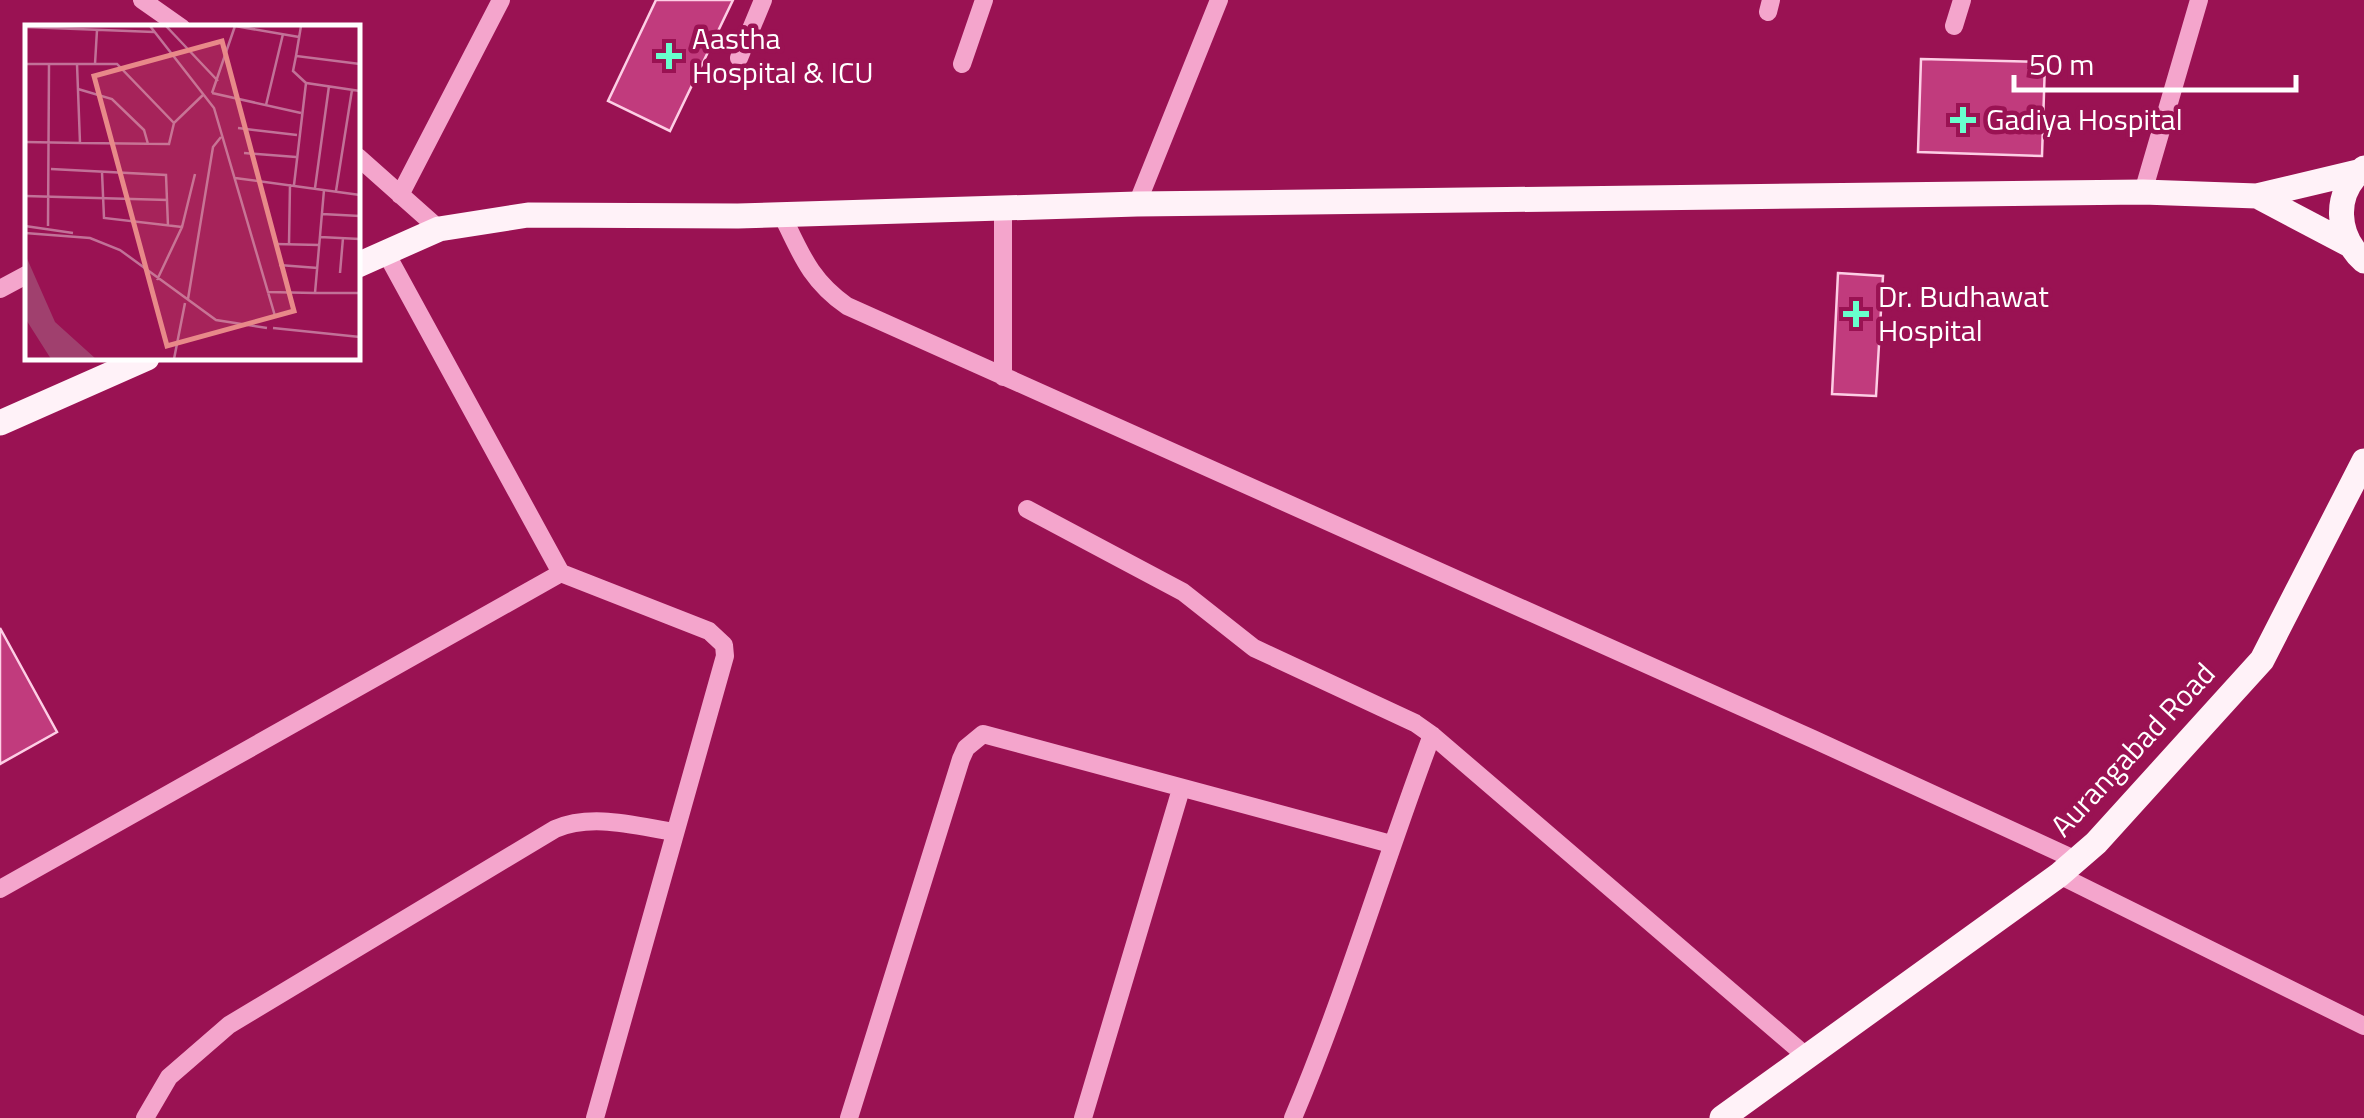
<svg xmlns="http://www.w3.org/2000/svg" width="2364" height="1118" viewBox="0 0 2364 1118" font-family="'Titillium Web',sans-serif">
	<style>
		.building { fill: #c13b7d; stroke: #fdcee5; stroke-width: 2.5 }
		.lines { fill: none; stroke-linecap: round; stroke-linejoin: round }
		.minor { stroke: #f4a5cc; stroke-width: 18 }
		.major { stroke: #fff2f8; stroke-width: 25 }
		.poi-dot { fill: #68ffcd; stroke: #9a1253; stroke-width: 4 }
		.labels { text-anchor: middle; stroke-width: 9; stroke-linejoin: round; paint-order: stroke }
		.poi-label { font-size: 30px; fill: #fff; stroke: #9a1253; text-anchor: start }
		.street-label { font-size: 30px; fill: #fff; stroke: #9a1253 }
		.inset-road { fill: none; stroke: #c27198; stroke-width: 2.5 }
		.view { fill: #e88989; fill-opacity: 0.15; stroke: #e88989; stroke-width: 5 }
		.inset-edge { fill: none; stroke: #fff; stroke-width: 5 }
	</style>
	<rect width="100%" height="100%" fill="#9a1253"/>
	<path class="building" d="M656,0H733L670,131L608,101Z
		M1921,59L2045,62L2042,156L1918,152Z
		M1838,273L1883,276L1876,396L1832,394Z
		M0,628L57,732L0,764Z"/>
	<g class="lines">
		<path class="minor" d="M142,0L182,28
			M1768,12L1771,0
			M1954,26L1962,0
			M739,58L763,0
			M962,64L984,0
			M358,157L439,229
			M2143,192L2199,0
			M400,195L501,0
			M1137,204L1219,0
			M782,215C801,254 810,280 847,306L1813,739L2076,860
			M0,289L28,274
			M1003,377V210
			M1027,509L1183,592L1254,648L1415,723L1432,735L1806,1056
			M561,573L709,631L724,645L725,656L595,1118
			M2059,875L2364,1026
			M0,889L561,573L386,253
			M145,1118L169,1077L229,1025L555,829C592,813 636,826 675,832
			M849,1118L961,759L966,748L983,734L1391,844
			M1083,1118L1181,789
			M1293,1118C1346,993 1384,862 1432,735"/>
		<path class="major" d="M2364,168C2332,193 2336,236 2364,261
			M2257,196L2348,244
			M358,265L439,229L528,215L738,216L1137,204L2143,192L2257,196L2358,172
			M0,423L147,358
			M1722,1118L2059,875L2096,843L2262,660L2364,461"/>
	</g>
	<g class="poi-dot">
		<path d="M664 41h10v10h10v10h-10v10h-10v-10h-10v-10h10z"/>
		<path d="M1958 105h10v10h10v10h-10v10h-10v-10h-10v-10h10z"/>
		<path d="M1851 299h10v10h10v10h-10v10h-10v-10h-10v-10h10z"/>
	</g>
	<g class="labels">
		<g class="poi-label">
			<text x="692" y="49">Aastha<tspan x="692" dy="34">Hospital &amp; ICU</tspan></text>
			<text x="1986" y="130">Gadiya Hospital</text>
			<text x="1878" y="307">Dr. Budhawat<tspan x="1878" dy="34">Hospital</tspan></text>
		</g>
		<g class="street-label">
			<text transform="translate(2133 750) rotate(-47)" y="10">Aurangabad Road</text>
		</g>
	</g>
	<g transform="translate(25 25)">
		<rect width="335" height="335" fill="#9a1253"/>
		<path d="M0,229L30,297L71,334H26L0,293Z" fill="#a0406e"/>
		<path class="inset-road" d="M125,1L189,83L250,291M141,1L193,56M210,1L274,12M276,1L271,31L335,39M0,2L129,7M271,31L268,46L281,58M0,39H92L149,98L179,69M70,39L72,5M53,64L87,74L119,105L123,119M187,68L276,88M187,68L210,1M241,80L258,9M213,103L272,110M0,117L55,118L52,39M55,118L144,119L149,98M219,128L271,132M26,144L141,150L143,201M77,147L79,193L157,202M210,153L335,170M269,160L281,58L335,66M290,163L304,61M299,165L290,268H335M311,166L327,65M0,171L143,175M297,189L335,191M0,201L48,208M23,201L24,39M0,208L65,213L95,225L191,295L242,303M295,212L335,214M250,219L295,220M264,219L265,159M254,240L293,243M315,248L318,213M132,255L157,202L170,149M242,267L290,268M163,274L188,122L196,112M248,303L335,312M149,334L160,278"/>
		<path class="view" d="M197,16L269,286L142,321L69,51Z"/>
		<rect width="335" height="335" class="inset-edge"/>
	</g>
	<path d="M2014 75v15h282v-15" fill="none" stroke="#ffffff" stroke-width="5"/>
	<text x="2029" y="75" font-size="30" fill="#ffffff" stroke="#9a1253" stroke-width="8" paint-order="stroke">50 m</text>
</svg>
